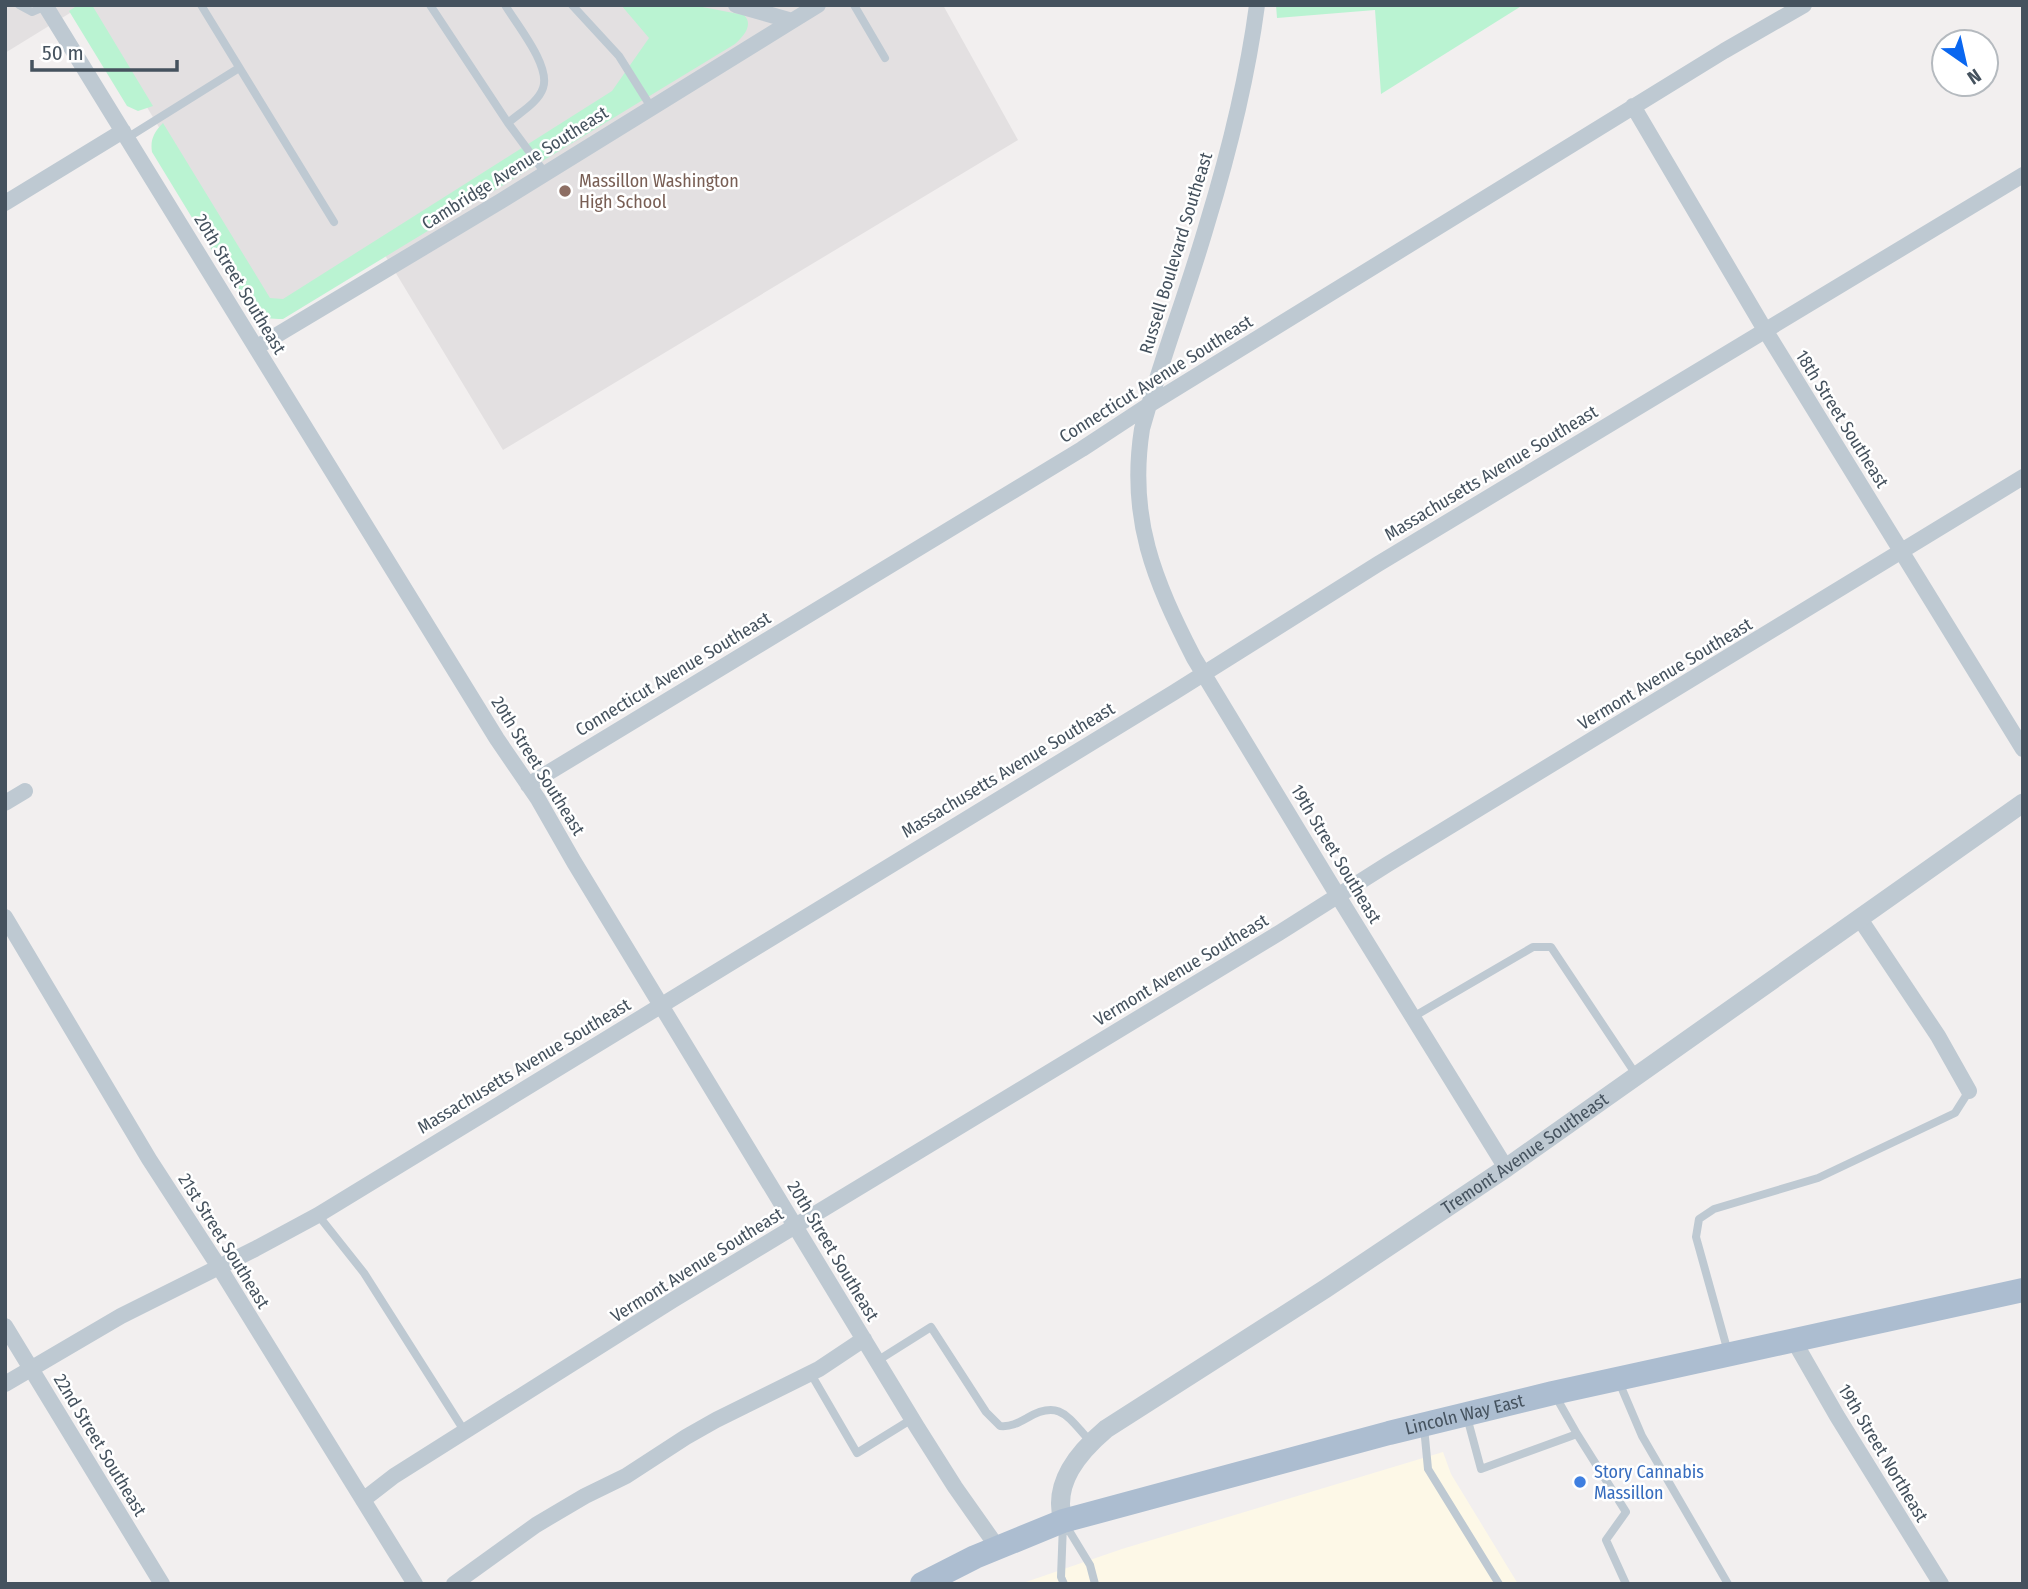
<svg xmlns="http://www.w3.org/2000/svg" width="2028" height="1589" viewBox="0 0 2028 1589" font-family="'Fira Sans Condensed',sans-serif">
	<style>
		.commercial { fill: #fdf8e7 }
		.education { fill: #e3e0e1 }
		.green { fill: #baf3d2 }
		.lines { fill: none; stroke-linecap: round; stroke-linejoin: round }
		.service { stroke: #bec9d2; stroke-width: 8 }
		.minor { stroke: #bec9d2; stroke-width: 16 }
		.tertiary { stroke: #bec9d2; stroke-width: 19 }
		.primary { stroke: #acbdd0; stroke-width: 24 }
		.education-dot { fill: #8d6e63; stroke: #fff; stroke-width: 2.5 }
		.shop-dot { fill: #3f7fe0; stroke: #fff; stroke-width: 2.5 }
		.labels { text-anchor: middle; stroke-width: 5; stroke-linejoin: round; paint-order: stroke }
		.street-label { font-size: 18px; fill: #45525e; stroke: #fff }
		.education-label { font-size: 18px; fill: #785e54; stroke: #fff; text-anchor: start }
		.shop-label { font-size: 18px; fill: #366cbe; stroke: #fff; text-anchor: start }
	</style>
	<rect width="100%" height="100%" fill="#f2efef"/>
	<path class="commercial" d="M1443,1452L1451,1474L1518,1584H1020L1122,1549Z"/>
	<path class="education" d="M5,5H83L5,53Z
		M86,5H943L1018,140L503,450L377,242L268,310Z"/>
	<path class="green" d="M78,5H92L153,106L138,111L127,106L69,11Z
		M621,5H692L744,15C754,25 743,37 735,44L283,319C268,319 258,318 247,308L152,152C150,140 154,132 163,123L270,298L283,299L612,91L649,38Z
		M1276,5H1523L1381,94L1375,10L1277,18Z"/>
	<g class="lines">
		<path class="service" d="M19,5L32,12L46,6
			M201,5L334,222
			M430,5L508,123
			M505,5C517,25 551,66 543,88C538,103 519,113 508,123L545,173
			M572,5L619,56L651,107
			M854,5L885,58
			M127,138L239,68
			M1413,1017L1533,947H1551L1637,1076
			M318,1215L364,1273L465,1432
			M1728,1352L1696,1237L1699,1219L1714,1209L1818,1178L1955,1113L1969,1091
			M877,1361L931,1327L986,1412L1000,1426C1011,1427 1018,1423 1027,1418C1061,1398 1069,1419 1091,1442
			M811,1374L857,1453L912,1419
			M1619,1382L1642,1436L1728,1584
			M1556,1397L1577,1434
			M1467,1417L1481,1469L1577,1434L1626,1512L1606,1540L1626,1584
			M1424,1427L1428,1469L1499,1584
			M1063,1524L1061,1577L1064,1584
			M1065,1524L1090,1565L1095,1584"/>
		<path class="minor" d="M45,5L497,739L538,799L574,862L917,1427L955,1487L998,1548
			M736,5L792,21L818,5
			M1257,5C1247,80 1229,152 1207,224C1187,293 1161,360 1142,429C1128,518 1154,580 1194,658L1338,896L1506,1168
			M1633,106L1765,330L2023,749
			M5,203L123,131
			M257,347L501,201L792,21
			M528,785L1082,449L1149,405L1724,51L1804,5
			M5,803L25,791
			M5,917L149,1159L219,1267L415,1584
			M1860,919L1938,1036L1969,1091
			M5,1326L162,1584
			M1794,1341L1837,1416L1941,1584
			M5,1384L121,1316L255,1249L318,1215L1173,693L1378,564L2023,175
			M363,1500L394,1476L673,1300L1279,933L1388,864L2023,477
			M454,1584L536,1525L585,1496L626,1476L686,1437L716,1420L819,1369L864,1339"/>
		<path class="tertiary" id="s1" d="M1063,1521C1052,1483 1079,1452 1106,1429L1325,1289L1506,1168L2023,803"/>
		<path class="primary" id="s2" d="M922,1584L975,1557L1063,1521L1389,1433L1553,1393L2023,1290"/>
	</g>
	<circle class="education-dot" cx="565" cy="191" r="7"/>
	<circle class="shop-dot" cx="1580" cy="1482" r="7"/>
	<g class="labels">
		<g class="street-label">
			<text transform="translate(515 168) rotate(-32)" y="6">Cambridge Avenue Southeast</text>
			<text transform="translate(1176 253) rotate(-73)" y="6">Russell Boulevard Southeast</text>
			<text transform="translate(240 284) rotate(59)" y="6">20th Street Southeast</text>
			<text transform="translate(1156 379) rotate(-32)" y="6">Connecticut Avenue Southeast</text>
			<text transform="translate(1842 419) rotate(58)" y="6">18th Street Southeast</text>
			<text transform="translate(1491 473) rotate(-31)" y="6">Massachusetts Avenue Southeast</text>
			<text transform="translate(673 674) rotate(-31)" y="6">Connecticut Avenue Southeast</text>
			<text transform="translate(1665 674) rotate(-31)" y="6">Vermont Avenue Southeast</text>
			<text transform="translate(538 766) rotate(58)" y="6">20th Street Southeast</text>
			<text transform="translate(1008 770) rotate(-31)" y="6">Massachusetts Avenue Southeast</text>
			<text transform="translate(1336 854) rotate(59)" y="6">19th Street Southeast</text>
			<text transform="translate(1181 970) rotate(-31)" y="6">Vermont Avenue Southeast</text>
			<text transform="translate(524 1066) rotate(-31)" y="6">Massachusetts Avenue Southeast</text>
			<text dy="6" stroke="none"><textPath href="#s1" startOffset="609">Tremont Avenue Southeast</textPath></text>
			<text transform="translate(224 1241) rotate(58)" y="6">21st Street Southeast</text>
			<text transform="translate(833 1251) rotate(59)" y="6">20th Street Southeast</text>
			<text transform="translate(697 1265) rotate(-32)" y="6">Vermont Avenue Southeast</text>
			<text dy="6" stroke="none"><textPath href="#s2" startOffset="570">Lincoln Way East</textPath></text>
			<text transform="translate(100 1445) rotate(59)" y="6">22nd Street Southeast</text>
			<text transform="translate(1883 1453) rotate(59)" y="6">19th Street Northeast</text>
		</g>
		<g class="education-label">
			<text x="579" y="187">Massillon Washington<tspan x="579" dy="21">High School</tspan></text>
		</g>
		<g class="shop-label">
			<text x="1594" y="1478">Story Cannabis<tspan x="1594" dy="21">Massillon</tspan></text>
		</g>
	</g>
	<rect width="2028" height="1589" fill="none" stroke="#45525e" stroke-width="14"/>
	<g transform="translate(1965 63) rotate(146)"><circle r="33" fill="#ffffff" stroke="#b5babf" stroke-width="2"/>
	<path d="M0-5L12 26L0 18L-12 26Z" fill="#0a67f0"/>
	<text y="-10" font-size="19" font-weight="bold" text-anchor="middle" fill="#45525e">N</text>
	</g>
	<path d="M32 60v10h145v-10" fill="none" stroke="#45525e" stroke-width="3.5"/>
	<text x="42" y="60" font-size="21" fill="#45525e" stroke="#ffffff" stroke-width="5" paint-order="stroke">50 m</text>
</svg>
